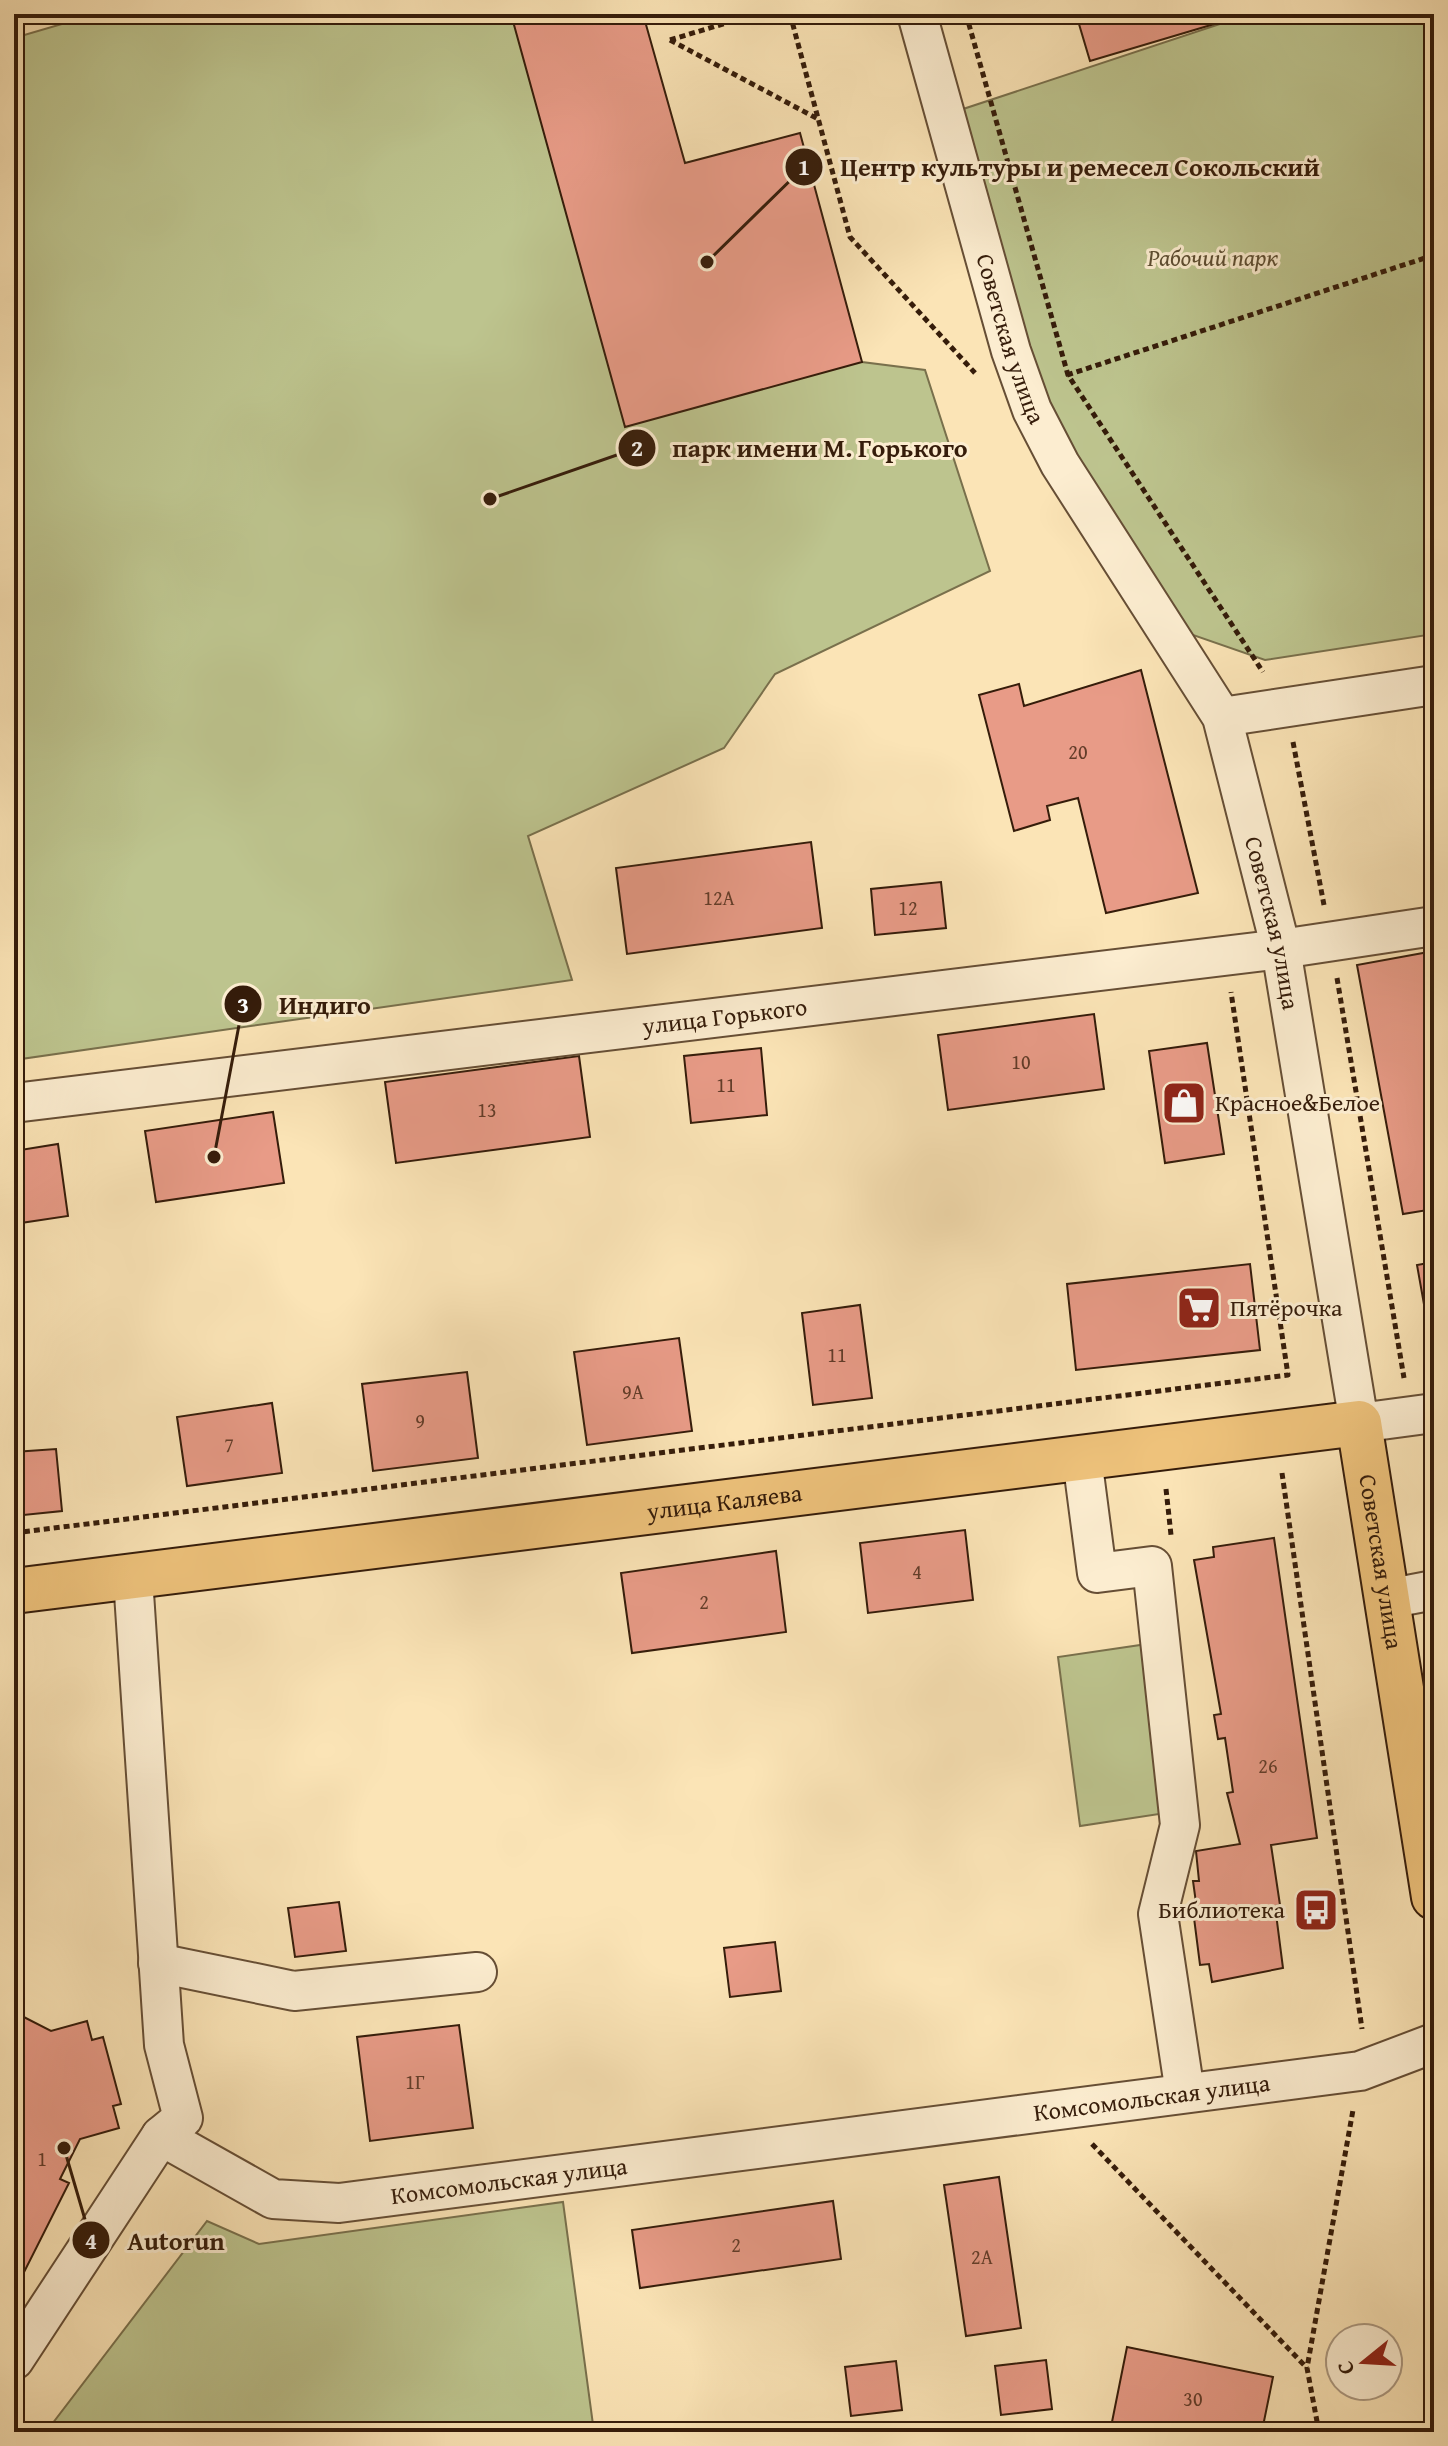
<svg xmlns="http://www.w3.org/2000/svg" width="1448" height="2446" viewBox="0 0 1448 2446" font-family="'Gentium Book Plus',serif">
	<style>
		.green { fill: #bdc48e; stroke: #79704c; stroke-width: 2 }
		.building { fill: #e89b87; stroke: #351c0a; stroke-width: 2 }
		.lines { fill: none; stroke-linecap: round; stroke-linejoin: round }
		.minor-casing { stroke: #664e35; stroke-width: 42 }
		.major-casing { stroke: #351c0a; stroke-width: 48 }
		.path { stroke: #351c0a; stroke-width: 5; stroke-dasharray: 6 4; stroke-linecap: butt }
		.minor { stroke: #fcedd0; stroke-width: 38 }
		.major { stroke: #eec27b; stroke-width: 44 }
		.labels { text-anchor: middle; stroke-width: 6; stroke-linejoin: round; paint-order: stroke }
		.number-label { font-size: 20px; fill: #623c29 }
		.park-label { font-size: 24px; font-style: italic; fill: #5e4e32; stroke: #fcedd0 }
		.street-label { font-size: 24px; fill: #351c0a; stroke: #fcedd0 }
		.poi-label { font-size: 24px; fill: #351c0a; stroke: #fcedd0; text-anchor: start }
		.leader { fill: none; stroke: #351c0a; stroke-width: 3 }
		.callout-dot { fill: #351c0a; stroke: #fcedd0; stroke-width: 3 }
		.mark-label { font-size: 24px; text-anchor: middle; font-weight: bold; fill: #fff }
		.callout-label { font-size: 26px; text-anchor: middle; font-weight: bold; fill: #351c0a; stroke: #fcedd0; stroke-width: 6; stroke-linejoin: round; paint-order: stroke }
	</style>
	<rect width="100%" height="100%" fill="#fbe4b6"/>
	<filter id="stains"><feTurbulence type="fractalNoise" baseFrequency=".0025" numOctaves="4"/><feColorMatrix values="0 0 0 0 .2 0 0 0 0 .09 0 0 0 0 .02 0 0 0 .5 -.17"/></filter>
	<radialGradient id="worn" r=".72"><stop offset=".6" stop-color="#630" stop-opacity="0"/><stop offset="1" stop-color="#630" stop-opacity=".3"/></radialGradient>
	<path class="green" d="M96,14H511L862,362L925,370L990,571L775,674L724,748L528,836L572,980L14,1060V38Z
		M1250,14H1434V634L1265,660L1190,634L1060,464L945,115Z
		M1161,1642L1179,1811L1080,1826L1058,1657Z
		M563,2202L594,2432H46L207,2221L259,2244Z"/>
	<path class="building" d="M511,14H643L685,163L800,133L862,362L625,427Z
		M1076,14H1248L1090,61Z
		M1141,670L1198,893L1106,913L1078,798L1047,806L1050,820L1014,831L979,695L1019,684L1024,706Z
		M811,842L822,928L627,954L616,868Z
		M941,882L946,928L875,935L871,889Z
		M1434,951V1209L1403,1214L1357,965Z
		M1094,1014L1104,1089L948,1110L938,1035Z
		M1207,1043L1224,1154L1165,1163L1149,1051Z
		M761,1048L767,1115L691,1123L684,1056Z
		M579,1056L590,1137L396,1163L385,1082Z
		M273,1112L284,1183L156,1202L145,1131Z
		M58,1144L68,1216L14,1224V1151Z
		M1434,1262V1338H1430L1417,1265Z
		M1250,1264L1260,1350L1076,1370L1067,1284Z
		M860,1305L872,1398L813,1405L802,1313Z
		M679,1338L692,1431L587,1445L574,1352Z
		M467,1372L478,1458L373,1471L362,1384Z
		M272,1403L282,1473L187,1486L177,1417Z
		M56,1449L62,1511L14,1516V1452Z
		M965,1530L973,1600L868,1613L860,1543Z
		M1274,1538L1317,1838L1271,1845L1280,1905L1275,1906L1283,1968L1212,1982L1209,1964L1200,1965L1193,1910H1197L1193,1881H1199L1196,1851L1240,1844L1227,1793L1233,1792L1225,1738L1218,1739L1214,1715L1221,1714L1194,1560L1214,1557L1213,1547Z
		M776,1551L786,1632L632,1653L621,1573Z
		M339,1902L346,1951L295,1957L288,1908Z
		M775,1942L781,1991L730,1997L724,1948Z
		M14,2012L51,2031L87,2021L92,2040L103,2037L121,2104L113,2106L119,2128L80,2139L60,2179L69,2183L14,2292Z
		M459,2025L473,2128L370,2141L357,2037Z
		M999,2177L1021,2328L966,2336L944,2185Z
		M833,2201L841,2259L640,2288L632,2230Z
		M1127,2347L1273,2377L1262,2431L1267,2432H1163L1112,2422Z
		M1046,2360L1052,2409L1001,2415L995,2366Z
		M896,2361L902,2410L851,2416L845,2367Z"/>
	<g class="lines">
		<g class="minor-casing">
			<g id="minor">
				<path id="s1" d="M917,14L1011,351L1032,410L1060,464L1222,717L1281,949L1359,1423L1434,1413"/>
				<path d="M1222,717L1434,685"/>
				<path id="s2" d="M14,1103L1281,949L1434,926"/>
				<path d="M1082,1458L1097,1573L1152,1566L1180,1825L1158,1914L1185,2093"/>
				<path id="s3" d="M133,1578L164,2045L183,2118L161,2136L273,2199L339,2203L1360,2071L1434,2043"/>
				<path d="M1387,1599L1434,1590"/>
				<path d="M158,1963L294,1991L477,1972"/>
				<path d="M14,2360L161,2136"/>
			</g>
		</g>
		<g class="major-casing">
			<g id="major">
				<path id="s4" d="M14,1591L1359,1423L1434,1897"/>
			</g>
		</g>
		<path class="path" d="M790,14L850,237L975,373
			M966,14L1068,375L1263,672
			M670,40L818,119
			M670,40L756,14
			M1067,375L1434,255
			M1293,742L1324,905
			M1337,978L1404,1378
			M1282,1473L1362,2029
			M1166,1489L1171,1535
			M14,1533L1288,1375L1231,992
			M1092,2144L1307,2368
			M1319,2432L1307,2368L1353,2110"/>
		<use href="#minor" class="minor"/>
		<use href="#major" class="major"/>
	</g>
	<defs>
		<g id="shop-square" transform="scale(2.3)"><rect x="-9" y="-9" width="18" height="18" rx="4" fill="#8f2418" stroke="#fcedd0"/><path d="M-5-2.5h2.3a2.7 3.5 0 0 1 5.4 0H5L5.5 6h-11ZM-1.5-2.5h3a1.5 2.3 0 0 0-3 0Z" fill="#fff"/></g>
		<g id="supermarket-square" transform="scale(2.3)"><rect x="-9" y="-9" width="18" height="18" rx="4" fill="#8f2418" stroke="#fcedd0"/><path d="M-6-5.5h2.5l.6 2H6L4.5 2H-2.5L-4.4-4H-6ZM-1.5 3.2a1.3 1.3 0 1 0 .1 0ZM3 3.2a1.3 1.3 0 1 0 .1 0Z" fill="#fff"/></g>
		<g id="bus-square" transform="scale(2.3)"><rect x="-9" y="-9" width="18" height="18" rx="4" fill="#8f2418" stroke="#fcedd0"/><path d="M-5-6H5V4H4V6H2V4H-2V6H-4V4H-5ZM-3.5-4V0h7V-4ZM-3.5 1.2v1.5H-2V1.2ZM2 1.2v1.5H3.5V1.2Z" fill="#fff"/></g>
	</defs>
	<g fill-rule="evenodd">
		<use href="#shop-square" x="1184" y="1103"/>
		<use href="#supermarket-square" x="1199" y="1308"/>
		<use href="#bus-square" x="1316" y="1910"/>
	</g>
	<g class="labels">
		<g class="number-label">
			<text x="1078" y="759">20</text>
			<text x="719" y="905">12А</text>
			<text x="908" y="915">12</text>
			<text x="1021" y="1069">10</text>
			<text x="726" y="1092">11</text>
			<text x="487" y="1117">13</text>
			<text x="837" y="1362">11</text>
			<text x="633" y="1399">9А</text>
			<text x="420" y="1428">9</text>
			<text x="229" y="1452">7</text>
			<text x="917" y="1579">4</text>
			<text x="704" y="1609">2</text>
			<text x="1268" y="1773">26</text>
			<text x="415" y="2089">1Г</text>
			<text x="42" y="2166">1</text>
			<text x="736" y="2252">2</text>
			<text x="982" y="2264">2А</text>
			<text x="1193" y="2406">30</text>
		</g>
		<g class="park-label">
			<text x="1213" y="266">Рабочий парк</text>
		</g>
		<g class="street-label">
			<text dy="8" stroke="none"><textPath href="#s1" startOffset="338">Советская улица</textPath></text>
			<text dy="8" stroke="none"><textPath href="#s1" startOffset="986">Советская улица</textPath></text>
			<text dy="8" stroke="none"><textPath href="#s2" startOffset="716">улица Горького</textPath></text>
			<text dy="8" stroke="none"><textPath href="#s4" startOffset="716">улица Каляева</textPath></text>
			<text dy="8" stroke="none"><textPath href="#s4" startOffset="1496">Советская улица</textPath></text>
			<text dy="8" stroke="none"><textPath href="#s3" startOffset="1586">Комсомольская улица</textPath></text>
			<text dy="8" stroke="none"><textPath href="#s3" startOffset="938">Комсомольская улица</textPath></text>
		</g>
		<g class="poi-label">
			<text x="1215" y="1111">Красное&amp;Белое</text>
			<text x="1230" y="1316">Пятёрочка</text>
			<text x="1285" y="1918" text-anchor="end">Библиотека</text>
		</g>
	</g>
	<path class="leader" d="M707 262L804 167M490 499L637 448M214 1157L243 1004M64 2148L91 2240"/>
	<g class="callout-dot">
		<circle cx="707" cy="262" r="8"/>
		<circle cx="490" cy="499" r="8"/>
		<circle cx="214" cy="1157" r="8"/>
		<circle cx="64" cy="2148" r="8"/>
		<circle cx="804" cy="167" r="20"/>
		<circle cx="637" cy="448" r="20"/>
		<circle cx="243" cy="1004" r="20"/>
		<circle cx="91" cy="2240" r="20"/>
	</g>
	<g class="mark-label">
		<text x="804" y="175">1</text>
		<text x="637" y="456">2</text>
		<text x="243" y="1013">3</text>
		<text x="91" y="2249">4</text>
	</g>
	<g class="callout-label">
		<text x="1080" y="176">Центр культуры и ремесел Сокольский</text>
		<text x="820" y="457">парк имени М. Горького</text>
		<text x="325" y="1014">Индиго</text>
		<text x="176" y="2250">Autorun</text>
	</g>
	<rect width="1448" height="2446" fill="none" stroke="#fbe4b6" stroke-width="48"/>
	<rect x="16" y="16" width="1416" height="2414" fill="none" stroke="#351c0a" stroke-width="4"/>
	<rect x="24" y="24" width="1400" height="2398" fill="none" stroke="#351c0a" stroke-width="2"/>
	<g transform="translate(1364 2362) rotate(252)"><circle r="38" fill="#fcedd0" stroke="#ac9981" stroke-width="2"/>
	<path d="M0-6L14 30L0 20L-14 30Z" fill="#8f2418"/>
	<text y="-12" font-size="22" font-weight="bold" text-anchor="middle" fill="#351c0a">С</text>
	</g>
	<rect width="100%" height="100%" filter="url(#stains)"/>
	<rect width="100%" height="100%" fill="url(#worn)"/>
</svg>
